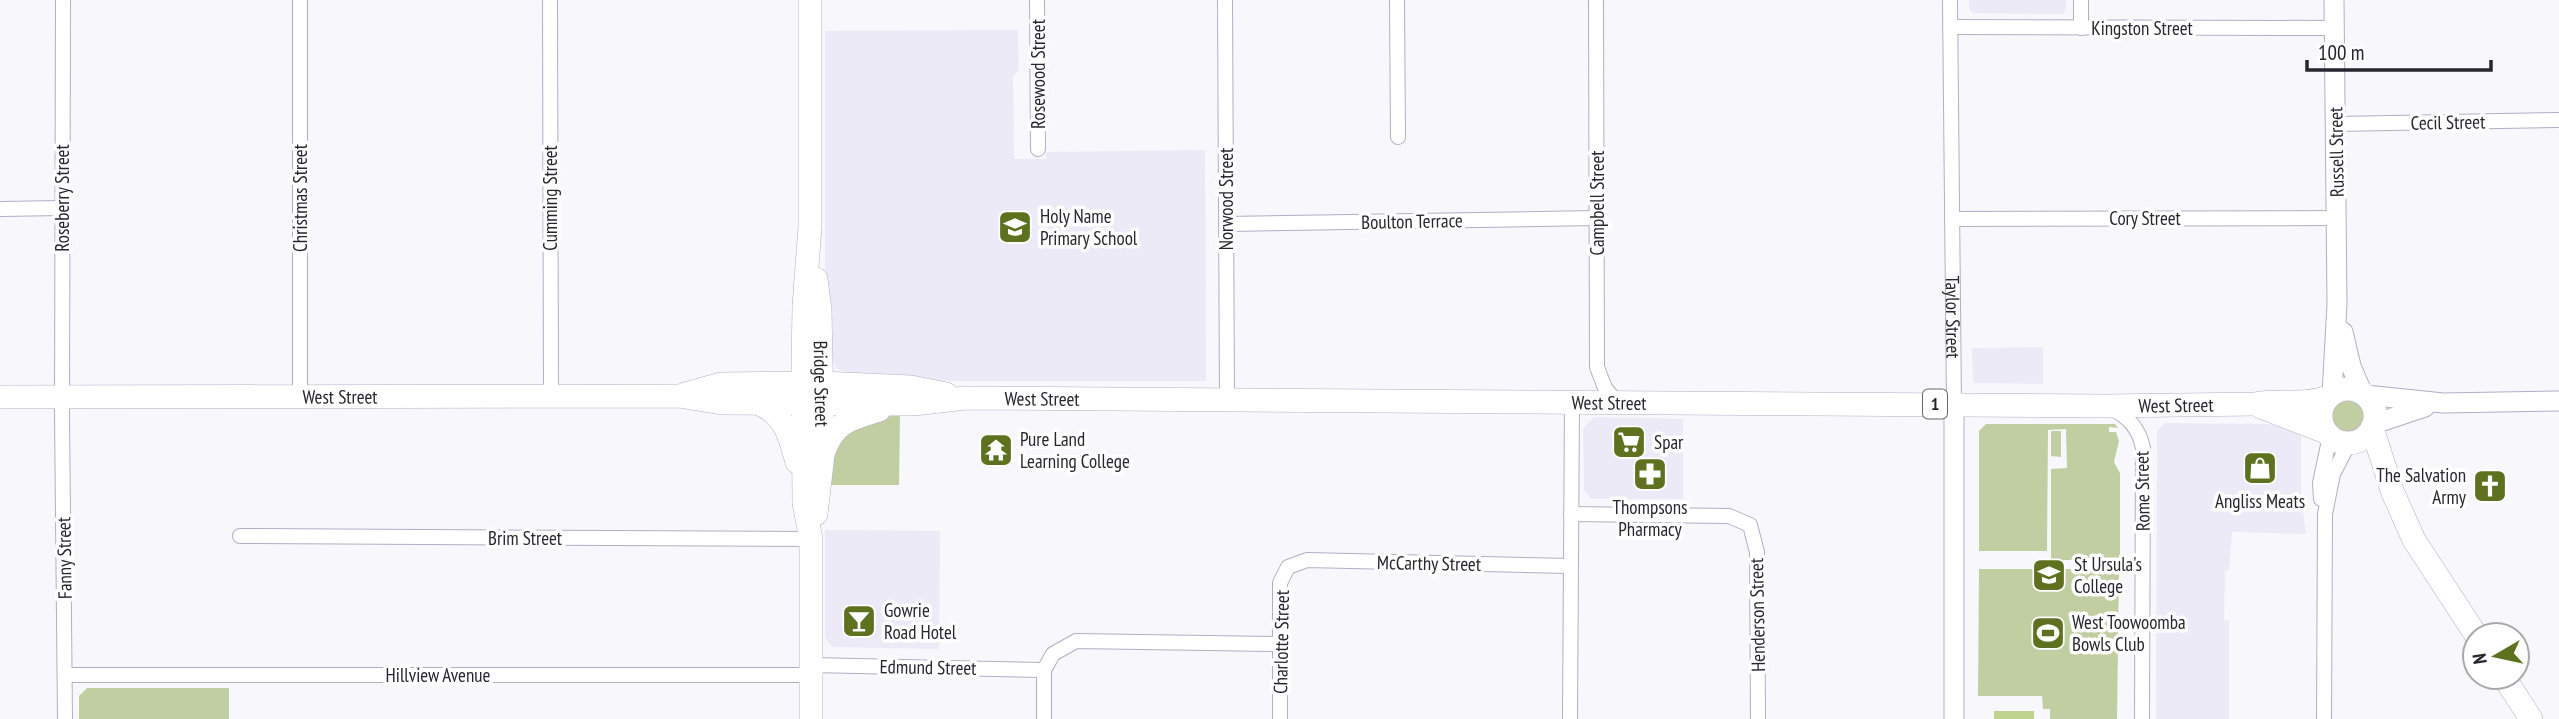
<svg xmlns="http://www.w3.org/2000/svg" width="2559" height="719" viewBox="0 0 2559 719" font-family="'PT Sans Narrow',sans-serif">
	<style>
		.built { fill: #eceaf6 }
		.green { fill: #c1cea2 }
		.water { fill: #bfd38c }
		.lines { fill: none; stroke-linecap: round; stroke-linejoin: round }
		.street-casing { stroke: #b3aec5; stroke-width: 16 }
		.secondary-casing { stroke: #b3aec5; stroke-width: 21 }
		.primary-casing { stroke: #b3aec5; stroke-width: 24 }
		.street { stroke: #fff; stroke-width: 14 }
		.secondary { stroke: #fff; stroke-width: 19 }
		.primary { stroke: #fff; stroke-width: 23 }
		.labels { text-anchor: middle; stroke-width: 7; stroke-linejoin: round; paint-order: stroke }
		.shield { fill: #fff; stroke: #68676d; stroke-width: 2 }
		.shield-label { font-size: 18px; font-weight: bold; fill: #27262e }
		.street-label { font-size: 19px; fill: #27262e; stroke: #fff }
		.poi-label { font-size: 19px; fill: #27262e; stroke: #fff; text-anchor: start }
	</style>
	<rect width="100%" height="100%" fill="#f8f7fc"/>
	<path class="built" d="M1969,0H2066V10L2063,14L1973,13L1969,9Z
		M1018,30L1019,70L1013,76L1014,159H1046V152L1205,150L1206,381H938L896,374L847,373L836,368L832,358L833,327L825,295V31Z
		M2043,347V384L1973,383L1972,348Z
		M1594,417L1683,419V499H1591L1584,490L1583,428Z
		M2165,423L2269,424L2287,428L2301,436V497L2306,534L2232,532L2229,570L2225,571L2224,620L2229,621V719H2156L2157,431Z
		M825,530L940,531L939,649L832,647L825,638Z"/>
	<path class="green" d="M2331 416a17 17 0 1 1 34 0a17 17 0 1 1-34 0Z
		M900,414L899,485H829L830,456L839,434L872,420Z
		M1986,424H2115L2118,428L2109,427V432H2116L2119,441L2114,462L2120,473V560H2051V469L2067,468L2066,429L2048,430L2047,551H1979V431Z
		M2051,431H2061V457L2051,456Z
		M1979,569H2117L2119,572L2117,719H2050V709H2043L2042,696H1978Z
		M87,688H229V719H79V696Z"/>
	<path class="water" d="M1994,711H2034V719H1994Z"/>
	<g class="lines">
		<g class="street-casing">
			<g id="street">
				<path d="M63,0L62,414L65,719"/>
				<path d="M300,0V396"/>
				<path d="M550,0L551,396"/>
				<path d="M1037,0L1038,149"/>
				<path d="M1225,0L1227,399"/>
				<path d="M1397,0L1398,137"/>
				<path d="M1596,0L1597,367L1605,388L1616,401"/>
				<path id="s1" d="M1950,0L1954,405"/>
				<path d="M2081,0V28"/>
				<path d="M1950,27L2334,28"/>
				<path d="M2336,124L2559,120"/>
				<path d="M0,209L61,208"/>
				<path d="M1952,219L2337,218"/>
				<path d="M1226,224L1597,218"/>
				<path d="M2110,408C2128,416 2139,428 2143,448L2142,719"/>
				<path d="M2321,499L2320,483L2330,436"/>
				<path d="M1571,514L1729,516L1750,525L1757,552L1758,719"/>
				<path d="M240,536L811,539"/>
				<path d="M811,665L1044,670"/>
				<path d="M65,675H811"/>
				<path d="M1044,719V670L1053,654L1076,641L1280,644"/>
				<path d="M1280,719V583L1288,567L1307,560L1570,566"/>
				<path d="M1570,719L1572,401"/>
				<path d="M2324,719L2325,514L2333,474L2349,443"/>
			</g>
		</g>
		<g class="secondary-casing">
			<path id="secondary" d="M2343,332L2351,366L2362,392
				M2332,394L2337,304L2334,0
				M2366,395L2443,403L2559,401
				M2374,424L2425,407
				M1954,719V405"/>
		</g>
		<g class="primary-casing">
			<g id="primary">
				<path d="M810,0V227L804,306L803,367L804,503L811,539V719"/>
				<path id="s2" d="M816,279L820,310L823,455L816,514"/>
				<circle cx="2348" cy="416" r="27"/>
				<path d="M685,394L721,384L822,383L911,387L946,394"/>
				<path id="s3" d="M0,397L679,396L722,403L888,404H914L965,398L2106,406L2255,404C2279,399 2304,406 2328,397"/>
				<path d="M758,403C786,416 789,434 797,462"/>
				<path d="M2261,407L2326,432"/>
				<path d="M2372,428L2393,493L2414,540L2476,635"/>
				<path d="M824,451C835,421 851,419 879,410"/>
				<path d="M2504,677L2531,719"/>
			</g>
		</g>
		<use href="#street" class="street"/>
		<use href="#secondary" class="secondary"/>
		<use href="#primary" class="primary"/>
	</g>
	<defs>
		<g id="school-square" transform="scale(1.75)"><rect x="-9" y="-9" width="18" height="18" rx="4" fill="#5e711f" stroke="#fff"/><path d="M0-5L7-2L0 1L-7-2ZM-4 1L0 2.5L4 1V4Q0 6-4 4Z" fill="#fff"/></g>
		<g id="supermarket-square" transform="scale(1.75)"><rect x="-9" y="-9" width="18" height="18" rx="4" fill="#5e711f" stroke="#fff"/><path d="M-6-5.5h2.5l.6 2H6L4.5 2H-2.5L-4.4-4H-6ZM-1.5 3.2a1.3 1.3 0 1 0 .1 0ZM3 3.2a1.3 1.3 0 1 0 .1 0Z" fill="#fff"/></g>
		<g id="temple-square" transform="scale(1.75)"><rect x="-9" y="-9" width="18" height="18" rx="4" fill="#5e711f" stroke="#fff"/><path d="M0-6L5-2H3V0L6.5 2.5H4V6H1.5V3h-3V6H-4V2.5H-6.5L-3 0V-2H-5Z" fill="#fff"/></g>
		<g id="shop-square" transform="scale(1.75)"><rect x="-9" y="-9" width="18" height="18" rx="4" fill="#5e711f" stroke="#fff"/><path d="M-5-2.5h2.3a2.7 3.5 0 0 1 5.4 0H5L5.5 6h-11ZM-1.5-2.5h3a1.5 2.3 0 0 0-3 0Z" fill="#fff"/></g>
		<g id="pharmacy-square" transform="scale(1.75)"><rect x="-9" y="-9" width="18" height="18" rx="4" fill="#5e711f" stroke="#fff"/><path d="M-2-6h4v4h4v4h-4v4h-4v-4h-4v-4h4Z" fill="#fff"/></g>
		<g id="church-square" transform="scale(1.75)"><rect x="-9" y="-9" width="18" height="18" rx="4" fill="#5e711f" stroke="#fff"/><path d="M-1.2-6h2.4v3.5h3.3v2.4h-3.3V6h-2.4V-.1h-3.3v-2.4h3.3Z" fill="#fff"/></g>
		<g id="bar-square" transform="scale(1.75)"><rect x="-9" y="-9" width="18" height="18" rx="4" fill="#5e711f" stroke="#fff"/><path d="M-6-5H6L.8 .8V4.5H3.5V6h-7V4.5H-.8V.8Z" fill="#fff"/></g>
		<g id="stadium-square" transform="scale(1.75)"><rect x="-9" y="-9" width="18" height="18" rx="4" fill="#5e711f" stroke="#fff"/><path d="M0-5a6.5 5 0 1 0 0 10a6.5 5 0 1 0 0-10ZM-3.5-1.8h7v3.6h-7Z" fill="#fff"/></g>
	</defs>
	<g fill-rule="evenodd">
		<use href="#school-square" x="1015" y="227"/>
		<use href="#supermarket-square" x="1629" y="442"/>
		<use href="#temple-square" x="996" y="450"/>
		<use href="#shop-square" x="2260" y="468"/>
		<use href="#pharmacy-square" x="1650" y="474"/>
		<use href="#church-square" x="2490" y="486"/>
		<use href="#school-square" x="2049" y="575"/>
		<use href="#bar-square" x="859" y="621"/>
		<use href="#stadium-square" x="2048" y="633"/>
	</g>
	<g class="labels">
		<rect class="shield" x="1923" y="389.5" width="24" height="29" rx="5"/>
		<g class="shield-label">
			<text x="1935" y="410">1</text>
		</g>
		<g class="street-label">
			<text x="2142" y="35">Kingston Street</text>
			<text transform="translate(1038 74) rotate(-90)" y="7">Rosewood Street</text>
			<text transform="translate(2448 122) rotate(-1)" y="7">Cecil Street</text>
			<text transform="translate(2336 152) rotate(-91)" y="7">Russell Street</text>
			<text transform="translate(62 198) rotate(-90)" y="7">Roseberry Street</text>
			<text transform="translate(300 198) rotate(-90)" y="7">Christmas Street</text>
			<text transform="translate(550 198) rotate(-90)" y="7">Cumming Street</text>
			<text transform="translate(1226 199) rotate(-90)" y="7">Norwood Street</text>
			<text transform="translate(1597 203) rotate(-90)" y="7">Campbell Street</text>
			<text x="2145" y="225">Cory Street</text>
			<text transform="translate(1412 221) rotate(-1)" y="7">Boulton Terrace</text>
			<text dy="7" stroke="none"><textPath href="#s1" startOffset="317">Taylor Street</textPath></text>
			<text dy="7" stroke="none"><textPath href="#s2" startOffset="105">Bridge Street</textPath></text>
			<text dy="7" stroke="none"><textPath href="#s3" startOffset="340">West Street</textPath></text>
			<text dy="7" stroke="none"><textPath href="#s3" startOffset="1043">West Street</textPath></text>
			<text dy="7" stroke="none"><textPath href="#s3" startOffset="1610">West Street</textPath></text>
			<text dy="7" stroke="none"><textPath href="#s3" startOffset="2177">West Street</textPath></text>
			<text transform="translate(2142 491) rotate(-91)" y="7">Rome Street</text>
			<text x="525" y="545">Brim Street</text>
			<text transform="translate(64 558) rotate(-91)" y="7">Fanny Street</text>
			<text transform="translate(1429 563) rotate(1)" y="7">McCarthy Street</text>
			<text transform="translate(1757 615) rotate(-91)" y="7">Henderson Street</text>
			<text transform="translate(1281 642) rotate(-89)" y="7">Charlotte Street</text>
			<text transform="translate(928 667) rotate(1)" y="7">Edmund Street</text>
			<text x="438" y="682">Hillview Avenue</text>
		</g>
		<g class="poi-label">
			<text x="1040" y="223">Holy Name<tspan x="1040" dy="22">Primary School</tspan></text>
			<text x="1020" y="446">Pure Land<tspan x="1020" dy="22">Learning College</tspan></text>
			<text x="1654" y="449">Spar</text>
			<text x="2466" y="482" text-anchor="end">The Salvation<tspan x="2466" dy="22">Army</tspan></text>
			<text x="2260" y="508" text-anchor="middle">Angliss Meats</text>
			<text x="1650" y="514" text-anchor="middle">Thompsons<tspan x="1650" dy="22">Pharmacy</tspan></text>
			<text x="2074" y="571">St Ursula's<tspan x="2074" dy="22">College</tspan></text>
			<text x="884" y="617">Gowrie<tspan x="884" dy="22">Road Hotel</tspan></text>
			<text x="2072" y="629">West Toowoomba<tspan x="2072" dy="22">Bowls Club</tspan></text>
		</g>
	</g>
	<g transform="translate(2496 656) rotate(261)"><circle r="33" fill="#ffffff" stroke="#a9a8ab" stroke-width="2"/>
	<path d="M0-5L12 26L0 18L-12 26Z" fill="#5e711f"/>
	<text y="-10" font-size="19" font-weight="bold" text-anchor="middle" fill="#27262e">N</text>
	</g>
	<path d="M2307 60v10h184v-10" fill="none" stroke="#27262e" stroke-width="3.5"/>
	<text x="2318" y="60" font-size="21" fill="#27262e" stroke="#ffffff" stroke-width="5" paint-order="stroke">100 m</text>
</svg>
